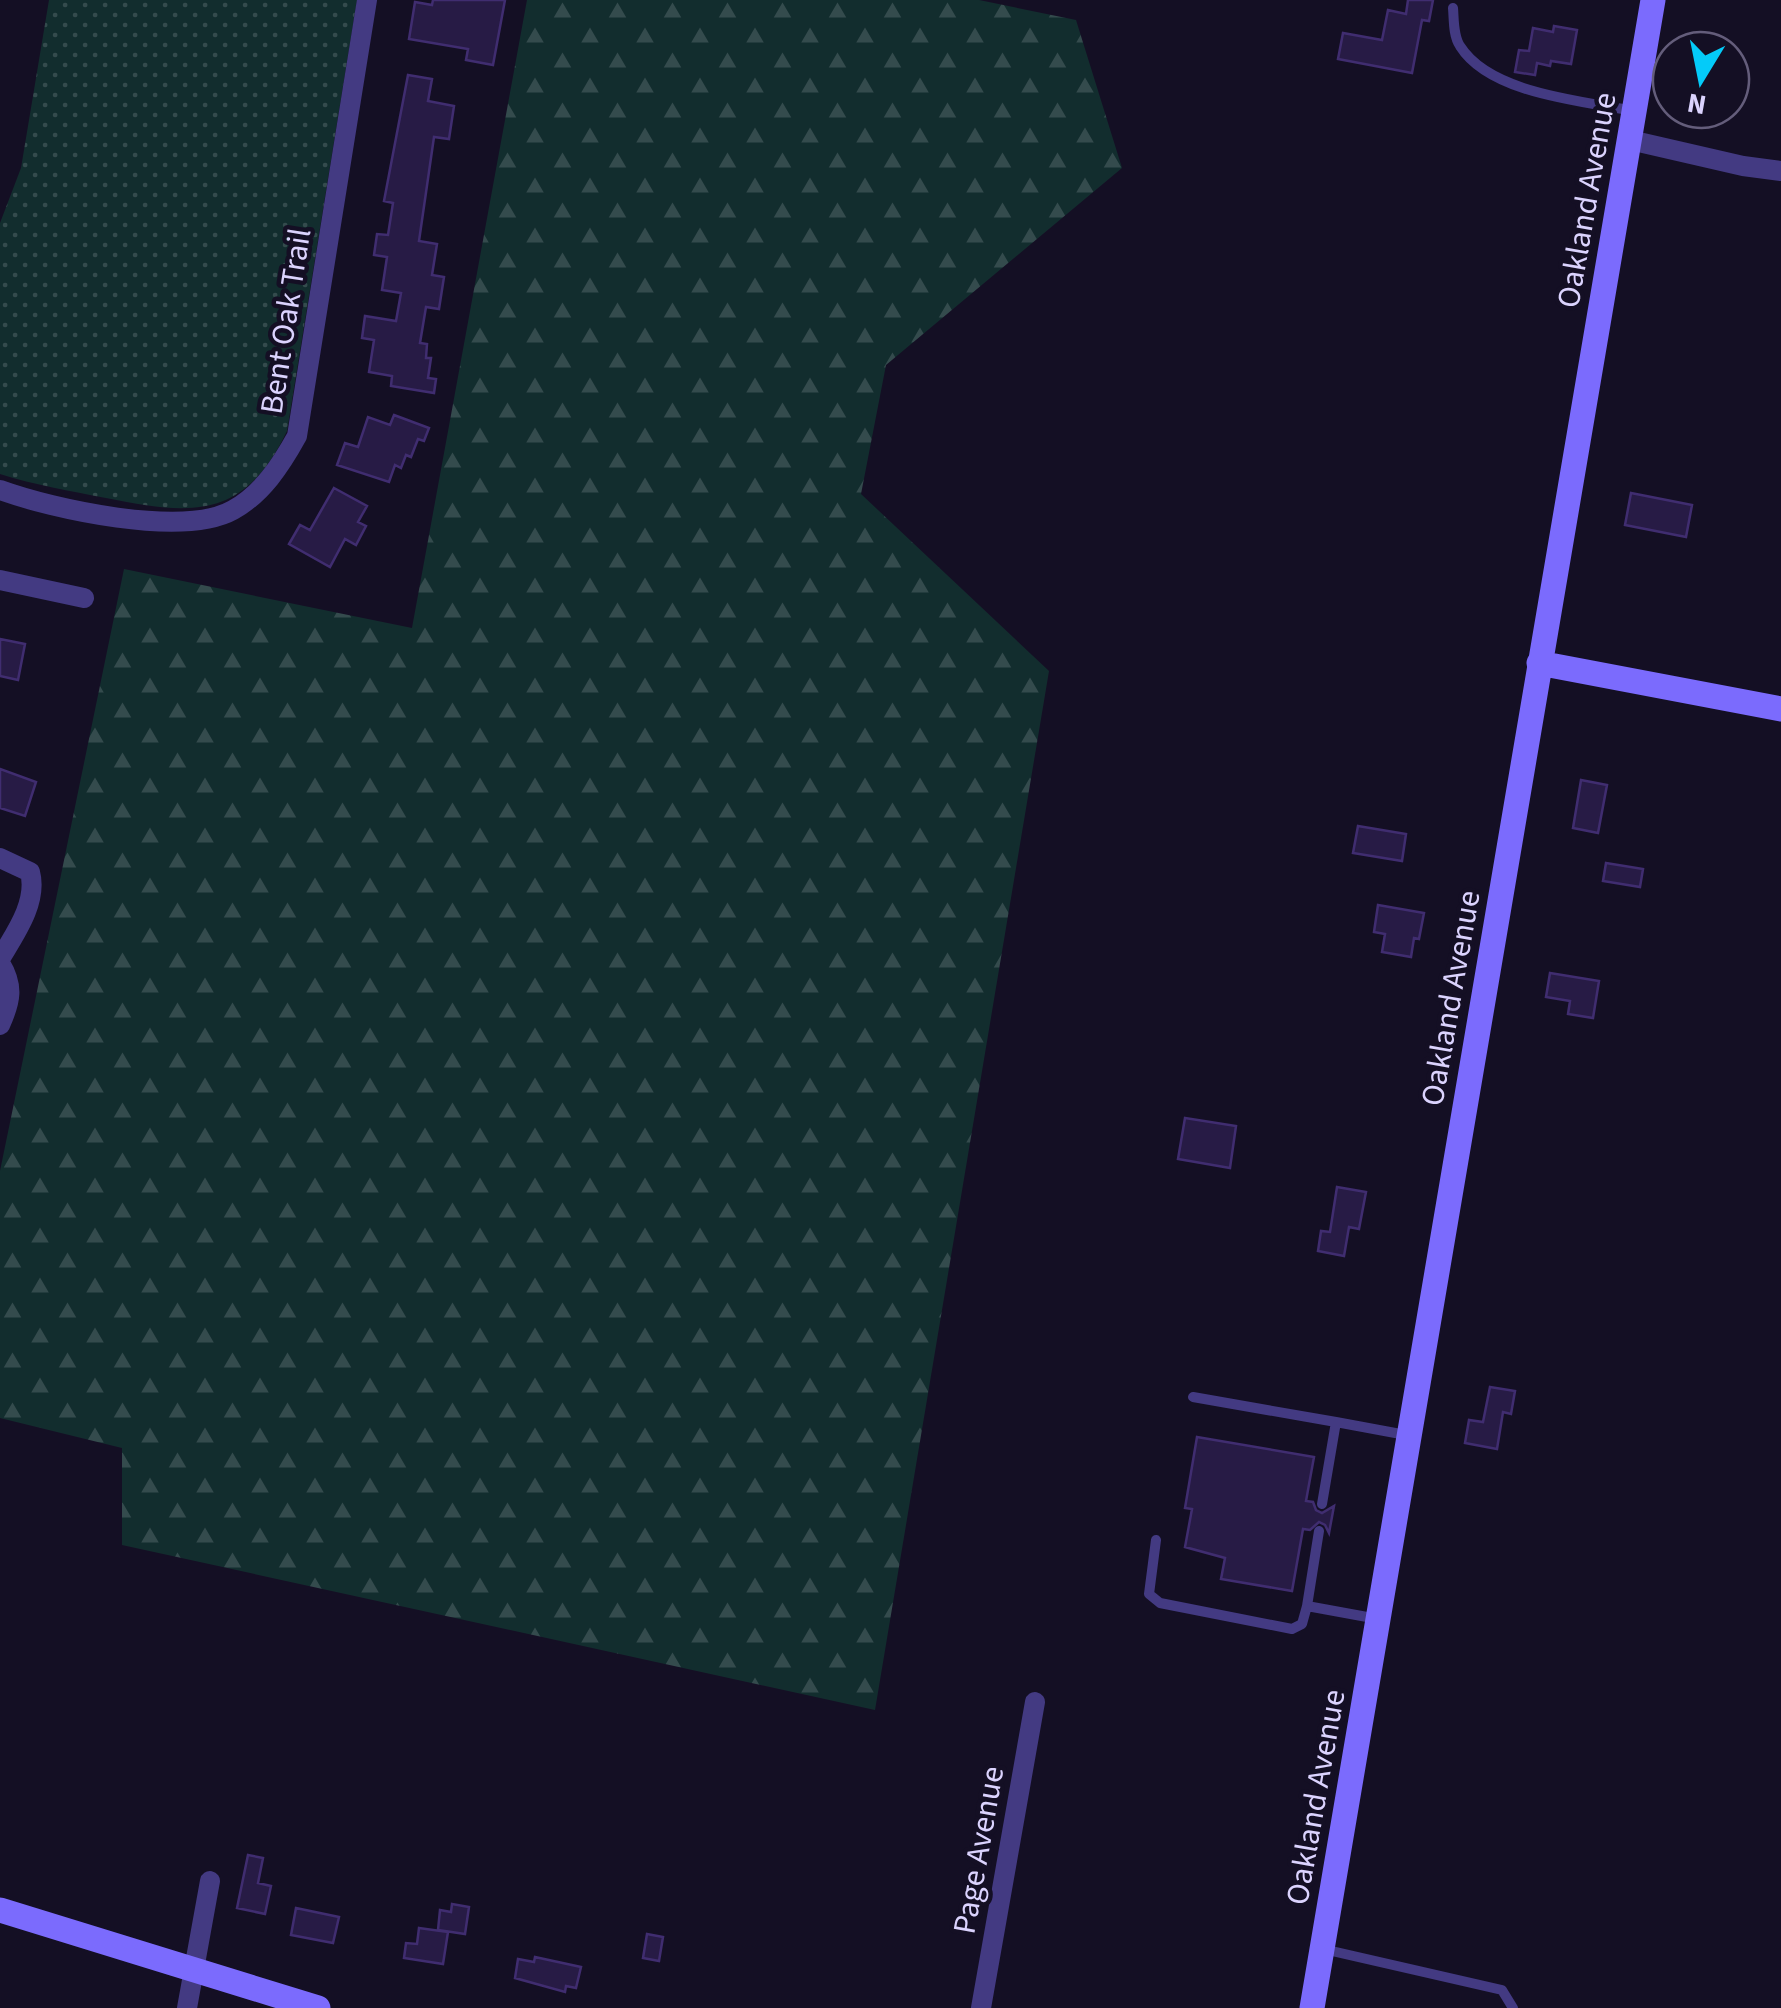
<svg xmlns="http://www.w3.org/2000/svg" width="1781" height="2008" viewBox="0 0 1781 2008" font-family="'Source Sans 3',sans-serif">
	<style>
		.grass { fill: url(#grass-dots) }
		.forest { fill: url(#forest-firs) }
		.building { fill: #271b45; stroke: #402d70; stroke-width: 2.5 }
		.lines { fill: none; stroke-linecap: round; stroke-linejoin: round }
		.lane { stroke: #433a82; stroke-width: 10 }
		.street { stroke: #433a82; stroke-width: 20 }
		.secondary { stroke: #7b6bfd; stroke-width: 25 }
		.labels { text-anchor: middle; stroke-width: 9; stroke-linejoin: round; paint-order: stroke }
		.street-label { font-size: 32px; fill: #dbd3fe; stroke: #140f24 }
	</style>
	<defs>
		<pattern id="grass-dots" width="8" height="8" patternUnits="userSpaceOnUse" patternTransform="scale(2.5)"><rect width="8" height="8" fill="#122d2e"/><path d="M2 2h.1M6 6h.1" fill="none" stroke="#344b4d" stroke-width="1.8" stroke-linecap="round"/></pattern>
		<pattern id="forest-firs" width="22" height="20" patternUnits="userSpaceOnUse" patternTransform="scale(2.5)"><rect width="22" height="20" fill="#122d2e"/><path d="M5 1l3.5 6h-7zM16 11l3.5 6h-7z" fill="#344b4d"/></pattern>
	</defs>
	<rect width="100%" height="100%" fill="#140f24"/>
	<path class="grass" d="M49,0H357L287,431C244,521 191,515 106,498C70,491 35,485 0,474V223L21,168Z"/>
	<path class="forest" d="M527,0H979L1076,20L1122,168L886,365L861,494L1049,671L875,1710L122,1545V1448L0,1418V1171L124,569L412,628Z"/>
	<path class="building" d="M433,0H505L493,65L466,60L468,49L409,39L415,2L432,5Z
		M1408,0H1433L1429,21L1422,20L1412,73L1338,59L1343,33L1382,40L1388,10L1406,14Z
		M1554,26L1577,30L1571,64L1551,61L1550,66L1537,63L1535,75L1515,72L1519,50L1529,51L1533,28L1553,32Z
		M408,75L432,79L428,101L454,106L449,139L434,137L419,241L437,244L432,275L444,277L439,309L426,307L420,343L427,344L426,358H431L428,378L436,379L434,393L391,386L392,376L369,372L374,340L362,338L365,316L396,321L401,293L382,290L387,257L374,255L377,234L388,235L393,203L384,201Z
		M394,415L429,428L424,441L418,439L411,457L406,455L401,468L395,465L389,482L337,465L345,443L358,447L368,417L390,425Z
		M334,488L367,506L358,522L366,526L356,545L345,539L330,567L289,544L300,525L310,530Z
		M1631,493L1692,505L1686,537L1625,525Z
		M0,639L25,644L18,680L0,676Z
		M0,769L36,782L25,816L0,808Z
		M1581,780L1607,785L1598,833L1573,828Z
		M1358,826L1406,834L1402,861L1353,853Z
		M1606,863L1643,869L1640,887L1603,881Z
		M1378,905L1424,913L1419,939L1414,938L1411,957L1382,952L1385,934L1374,932Z
		M1550,973L1599,981L1593,1018L1568,1014L1570,1001L1546,997Z
		M1185,1118L1236,1126L1230,1168L1178,1159Z
		M1337,1187L1366,1192L1359,1229L1349,1227L1344,1256L1318,1251L1321,1231L1330,1232Z
		M1490,1387L1515,1391L1511,1414L1503,1412L1497,1449L1465,1443L1469,1420L1483,1422Z
		M1197,1437L1314,1457L1306,1501L1313,1502L1316,1510L1322,1513L1334,1506L1329,1533L1325,1525L1319,1522L1310,1530L1303,1529L1292,1591L1221,1579L1225,1558L1185,1547L1192,1509L1185,1508Z
		M248,1855L263,1858L258,1883L271,1886L265,1914L237,1908Z
		M452,1904L469,1907L465,1934L438,1930L440,1910L451,1912Z
		M296,1908L339,1917L333,1943L291,1935Z
		M419,1928L448,1932L443,1964L404,1958L406,1943L417,1944Z
		M647,1934L663,1937L659,1961L643,1958Z
		M535,1957L581,1967L576,1988L566,1986L565,1992L515,1978L518,1959L534,1962Z"/>
	<g class="lines">
		<path class="lane" d="M1453,8C1454,19 1453,36 1460,46C1490,94 1583,101 1634,111
			M1193,1397L1336,1422
			M1322,1504L1336,1422L1406,1435
			M1156,1540L1149,1594L1160,1603L1292,1629L1302,1624L1307,1606L1378,1619
			M1307,1606L1319,1531
			M1323,1949L1502,1990L1513,2008"/>
		<path class="street" d="M1630,140L1743,166L1781,171
			M0,490C52,509 183,538 233,510C262,494 281,465 297,436L367,0
			M0,580L84,598
			M0,858L30,872C38,902 15,934 0,959
			M0,963C14,986 11,1001 0,1025
			M187,2008L210,1881
			M981,2008L1035,1702"/>
		<path class="secondary" d="M1539,663L1781,709
			M0,1910L318,2008
			M1312,2008L1653,0"/>
	</g>
	<g class="labels">
		<g class="street-label">
			<text transform="translate(1586 200) rotate(-80)" y="11">Oakland Avenue</text>
			<text transform="translate(285 321) rotate(-81)" y="11">Bent Oak Trail</text>
			<text transform="translate(1450 998) rotate(-80)" y="11">Oakland Avenue</text>
			<text transform="translate(1315 1797) rotate(-80)" y="11">Oakland Avenue</text>
			<text transform="translate(978 1850) rotate(-80)" y="11">Page Avenue</text>
		</g>
	</g>
	<g transform="translate(1701 80) rotate(190)"><circle r="48" fill="#140f24" stroke="#645d7b" stroke-width="2.5"/>
	<path d="M0-8L18 38L0 25L-18 38Z" fill="#04cbf9"/>
	<text y="-15" font-size="28" font-weight="bold" text-anchor="middle" fill="#dbd3fe">N</text>
	</g>
</svg>
